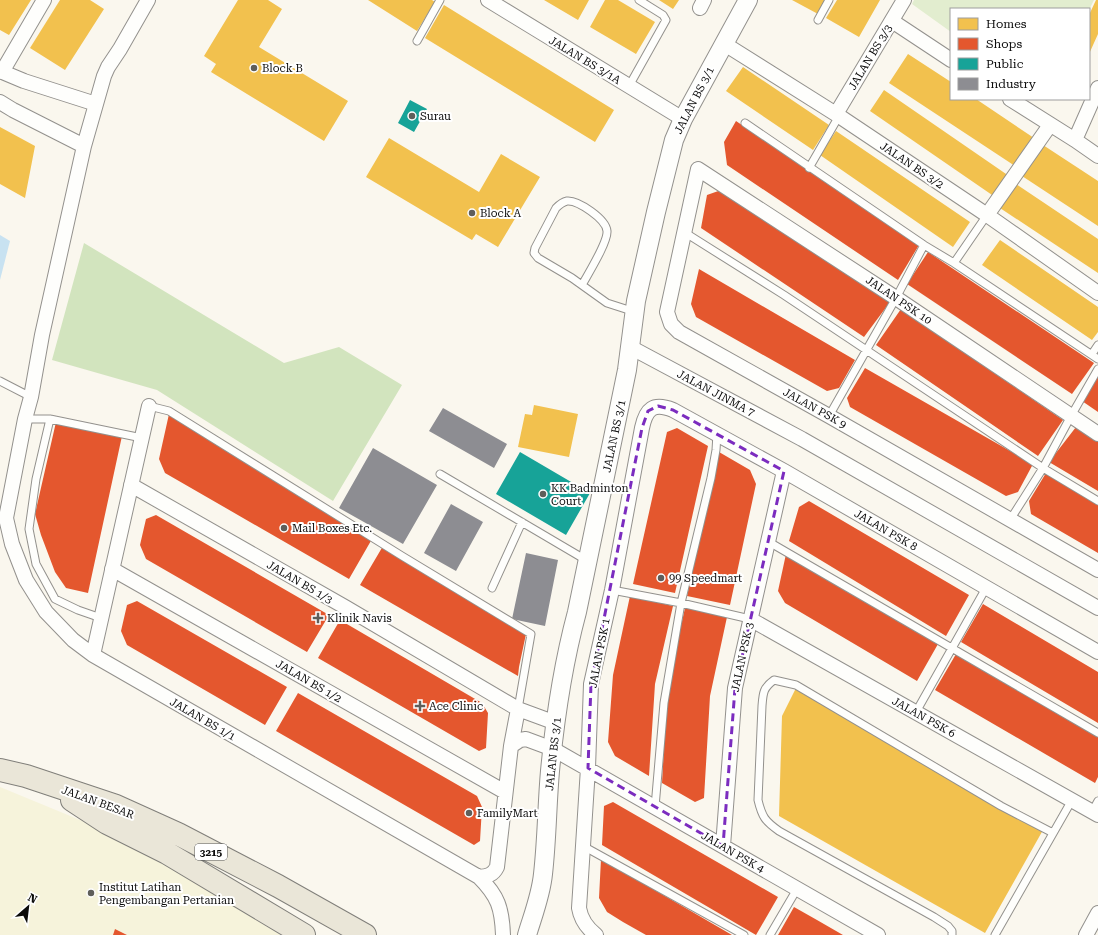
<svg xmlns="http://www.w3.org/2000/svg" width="1098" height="935" viewBox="0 0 1098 935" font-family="'Roboto Serif',serif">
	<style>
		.farmland { fill: #f6f3db }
		.green { fill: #e2edcf }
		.forest { fill: #d2e4be }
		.water { fill: #c8e2f1 }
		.homes { fill: #f2c14e }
		.shops { fill: #e4572e }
		.public { fill: #17a398 }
		.industry { fill: #8d8d92 }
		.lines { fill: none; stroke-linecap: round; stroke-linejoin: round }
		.service-casing { stroke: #93918d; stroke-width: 9 }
		.minor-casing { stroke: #93918d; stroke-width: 16 }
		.tertiary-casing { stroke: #93918d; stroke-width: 20 }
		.primary-casing { stroke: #807f7a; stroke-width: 24 }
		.service { stroke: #fefefc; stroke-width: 7 }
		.minor { stroke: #fefefc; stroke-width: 14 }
		.tertiary { stroke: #fefefc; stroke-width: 18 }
		.primary { stroke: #eae6d8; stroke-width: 22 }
		.marked { fill: none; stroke: #7b2cbf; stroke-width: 3; stroke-dasharray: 8 5; stroke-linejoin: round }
		.poi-dot { fill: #5f5e5a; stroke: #fff; stroke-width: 1.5 }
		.labels { text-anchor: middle; stroke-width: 4; stroke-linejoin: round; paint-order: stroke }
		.shield { fill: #fff; stroke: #545454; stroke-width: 1 }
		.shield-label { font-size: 10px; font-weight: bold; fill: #0b0b0b }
		.street-label { font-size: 11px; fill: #0b0b0b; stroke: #fff }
		.poi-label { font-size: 11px; fill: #0b0b0b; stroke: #fff; text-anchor: start }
	</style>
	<rect width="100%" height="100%" fill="#faf7ee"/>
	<path class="farmland" d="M0,787L114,834L281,935H0Z"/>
	<path class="green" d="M914,0H1094L1089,10L951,9V32L912,4Z"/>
	<path class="forest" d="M84,243L284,363L339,347L402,385L333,501L157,390L52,360Z"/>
	<path class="water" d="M0,235L10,241L0,280Z"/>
	<path class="homes" d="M0,0H31L9,35L0,30Z
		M60,0H90L104,9L65,70L30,48Z
		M238,0H268L282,9L259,47L348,101L324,141L211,72L216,64L204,56Z
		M368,0H432L435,2L417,31Z
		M544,0H589L578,20Z
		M605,0H618L655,22L636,54L590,27Z
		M659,0H679L673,9Z
		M792,0H825L818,14Z
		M837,0H880L859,37L826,18Z
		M1096,0H1098V34L1089,54V15Z
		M444,5L614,110L595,142L425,38Z
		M908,54L951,82V99H976L1034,138L1015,166L889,83Z
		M743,67L829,125L813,150L726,91Z
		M884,90L1009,176L995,197L870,111Z
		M0,127L35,146L25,198L0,184Z
		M836,131L970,222L953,247L820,155Z
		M389,138L479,192L501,154L540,177L498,247L476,234L472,240L366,177Z
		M1043,145L1098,181V226L1022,176Z
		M1016,184L1098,239V273L1000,208Z
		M1000,240L1098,307V332L1092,340L982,265Z
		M534,405L578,414L569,457L518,447L525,414L532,415Z
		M796,688L1043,830L985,933L779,816L782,716Z"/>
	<path class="shops" d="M736,121L919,245L898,280L727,165L724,142Z
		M724,189L890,302L864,337L701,228L707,195Z
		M928,252L1094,363L1072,394L907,284Z
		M699,269L855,360L839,388L827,391L696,317L691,304Z
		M901,309L1063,420L1038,456L876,345Z
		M865,368L1033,464L1018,492L1006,496L850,407L847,398Z
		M1098,376V412L1082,401Z
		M169,414L372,539L349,579L165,473L159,459Z
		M56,422L122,436L88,593L66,588L55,572L41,535L35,514Z
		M1076,427L1098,442V491L1049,462Z
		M677,428L708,446L675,593L633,584L667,432Z
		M719,452L750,470L756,484L730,605L687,596Z
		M1046,473L1098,503V553L1031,514L1029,501Z
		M809,501L969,595L946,636L789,541L799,507Z
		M156,515L329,615L307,652L146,559L140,545L146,519Z
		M383,546L526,634L519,667L518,676L360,585Z
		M786,554L938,644L917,681L785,603L778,591Z
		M630,596L673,606L655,684L649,776L615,756L608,742L613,675Z
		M137,601L287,687L265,725L127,645L121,631L127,605Z
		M983,604L1098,672V723L961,642Z
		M685,608L727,617L710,696L704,798L695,802L662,783L666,707L670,674Z
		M340,620L482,703L488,713L486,748L479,751L318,658Z
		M956,654L1098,736V777L1095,783L935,690Z
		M298,693L477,796L482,807L480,841L474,845L276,731Z
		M613,802L778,897L756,935L602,845L604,806Z
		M601,859L634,878L732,935H646L623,922L607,912L599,898Z
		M794,907L817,920L843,935H778Z
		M115,929L127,935H113Z"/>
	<path class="public" d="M410,100L427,109L414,132L398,123Z
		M520,452L590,493L566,535L496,494Z"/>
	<path class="industry" d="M443,408L507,444L494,468L429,431Z
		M373,448L437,485L403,544L339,508Z
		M451,504L483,522L456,571L424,553Z
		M526,553L558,560L545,626L512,619Z"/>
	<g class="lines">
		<g class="service-casing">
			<path id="service" d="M818,20L829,0
				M417,41L440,0
				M629,86L666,20L663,15L639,0
				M745,123L924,245L954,263L1098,359
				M809,168L839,116
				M684,232L784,295L1043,468L1098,501
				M954,263L987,215
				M582,285C588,274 608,242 607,231C606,219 578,200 567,201C562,202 559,205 556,208L535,248L534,253L538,258L572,278L607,303L635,312
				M1092,354L1098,345
				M0,381L31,397
				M149,406L169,411L402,556L531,634L518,709
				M829,416L896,298L924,245
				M25,419H50L142,438
				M50,419L36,479L29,529L36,564L55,599L78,610L101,618
				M440,474L586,560
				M1010,520L1043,468L1071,416L1098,369
				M769,542L1098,733
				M492,588L522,522
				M612,590L681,603L750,619
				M916,712L986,588
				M655,807L664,703L681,603L711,478L716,450L717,434
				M1092,812L1098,801
				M583,846L744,935
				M770,935L797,889
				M952,935V931L948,926L934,917L779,831C765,821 762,817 758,800L762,706C763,693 763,688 774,680L796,685L1001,806L1053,833
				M995,935L1072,800"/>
		</g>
		<g class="minor-casing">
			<path id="minor" d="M148,0L120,49L108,67L104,76L84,146L42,335L31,397L25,419L6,518L12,544L26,580L46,612L73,640L93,655L479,877C498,896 502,908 503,935
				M488,0L683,119
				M700,8L704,0
				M892,21L951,60
				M723,43L839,116L987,215L1098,293
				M0,71L24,81L96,104
				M2,72L44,0
				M1010,99L1075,140L1098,156
				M0,102L13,110L84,146
				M836,114L904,0
				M1075,140L1098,88
				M987,215L1050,125
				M630,347L802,439L1098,608
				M1098,434L896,298L698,169L667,312L671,324L679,332L829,416L1098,570
				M131,485L345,607L518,709L511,746L497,867C493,875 488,876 479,877
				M112,569L505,792
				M750,619L1098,815
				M93,655L149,406
				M518,709L556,723
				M511,746L520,740L526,739L553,749L878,935
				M723,846L735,688L784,471
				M596,935C587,928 581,920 579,908L588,768L591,684L612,590L642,428C646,409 653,402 673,410L784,471L1098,652
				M1086,935L1098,913"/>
		</g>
		<g class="tertiary-casing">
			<path id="tertiary" d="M527,935C533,915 541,895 543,874C547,839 547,805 550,771C555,718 563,664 577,612L627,370L636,301L656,212L674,140L683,119L748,0"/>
		</g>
		<g class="primary-casing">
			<path id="primary" d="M0,770L26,776L116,806L178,834L278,886L365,935
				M72,800L107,823L167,853L304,935"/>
		</g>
		<use href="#service" class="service"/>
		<use href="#minor" class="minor"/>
		<use href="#tertiary" class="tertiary"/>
		<use href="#primary" class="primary"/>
	</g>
	<path class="marked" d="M658,406L673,410L784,471L735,688L723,846L588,768L591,684L642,428L648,411Z"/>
	<g class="poi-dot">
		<circle cx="254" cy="68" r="4"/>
		<circle cx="412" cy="116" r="4"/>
		<circle cx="472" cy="213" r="4"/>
		<circle cx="543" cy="494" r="4"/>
		<circle cx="284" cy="528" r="4"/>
		<circle cx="661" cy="578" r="4"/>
		<path d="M316 612h4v4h4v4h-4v4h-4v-4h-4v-4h4z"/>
		<path d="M418 700h4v4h4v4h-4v4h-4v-4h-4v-4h4z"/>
		<circle cx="469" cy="813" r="4"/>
		<circle cx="91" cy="893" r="4"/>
	</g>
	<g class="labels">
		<rect class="shield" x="195" y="844" width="32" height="16" rx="3"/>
		<g class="shield-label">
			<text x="211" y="856">3215</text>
		</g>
		<g class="street-label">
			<text transform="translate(870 57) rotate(-59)" y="4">JALAN BS 3/3</text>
			<text transform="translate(585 60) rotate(31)" y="4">JALAN BS 3/1A</text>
			<text transform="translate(694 100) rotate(-63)" y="4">JALAN BS 3/1</text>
			<text transform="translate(912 165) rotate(34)" y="4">JALAN BS 3/2</text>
			<text transform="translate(899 300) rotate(34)" y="4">JALAN PSK 10</text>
			<text transform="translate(716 393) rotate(28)" y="4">JALAN JINMA 7</text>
			<text transform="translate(815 408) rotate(29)" y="4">JALAN PSK 9</text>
			<text transform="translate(614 436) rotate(-78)" y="4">JALAN BS 3/1</text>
			<text transform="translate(886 530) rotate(30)" y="4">JALAN PSK 8</text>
			<text transform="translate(300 582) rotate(30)" y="4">JALAN BS 1/3</text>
			<text transform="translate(599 653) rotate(-79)" y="4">JALAN PSK 1</text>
			<text transform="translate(742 657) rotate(-78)" y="4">JALAN PSK 3</text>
			<text transform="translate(309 681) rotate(30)" y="4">JALAN BS 1/2</text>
			<text transform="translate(924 717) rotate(29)" y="4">JALAN PSK 6</text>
			<text transform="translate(203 719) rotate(30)" y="4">JALAN BS 1/1</text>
			<text transform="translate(553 754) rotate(-84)" y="4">JALAN BS 3/1</text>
			<text transform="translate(98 802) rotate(20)" y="4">JALAN BESAR</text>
			<text transform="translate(733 852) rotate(30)" y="4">JALAN PSK 4</text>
		</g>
		<g class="poi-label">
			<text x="262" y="72">Block B</text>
			<text x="420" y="120">Surau</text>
			<text x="480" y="217">Block A</text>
			<text x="551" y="492">KK Badminton<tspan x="551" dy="13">Court</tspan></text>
			<text x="292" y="532">Mail Boxes Etc.</text>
			<text x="669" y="582">99 Speedmart</text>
			<text x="327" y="622">Klinik Navis</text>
			<text x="429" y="710">Ace Clinic</text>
			<text x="477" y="817">FamilyMart</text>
			<text x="99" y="891">Institut Latihan<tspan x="99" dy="13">Pengembangan Pertanian</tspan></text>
		</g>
	</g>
	<rect x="950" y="8" width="140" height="92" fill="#ffffff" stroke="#9d9d9d"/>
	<rect x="958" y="18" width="20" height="12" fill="#f2c14e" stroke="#9d9d9d"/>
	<text x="986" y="28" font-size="12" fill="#0b0b0b">Homes</text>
	<rect x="958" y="38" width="20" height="12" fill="#e4572e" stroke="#9d9d9d"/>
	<text x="986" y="48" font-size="12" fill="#0b0b0b">Shops</text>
	<rect x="958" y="58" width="20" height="12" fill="#17a398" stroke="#9d9d9d"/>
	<text x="986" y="68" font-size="12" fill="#0b0b0b">Public</text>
	<rect x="958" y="78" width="20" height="12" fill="#8d8d92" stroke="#9d9d9d"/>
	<text x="986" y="88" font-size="12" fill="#0b0b0b">Industry</text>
	<g transform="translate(28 907) rotate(28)" stroke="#ffffff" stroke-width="3" paint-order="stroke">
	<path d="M0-3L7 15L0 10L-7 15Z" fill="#0b0b0b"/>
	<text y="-6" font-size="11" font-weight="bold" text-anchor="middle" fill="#0b0b0b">N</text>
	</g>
</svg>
